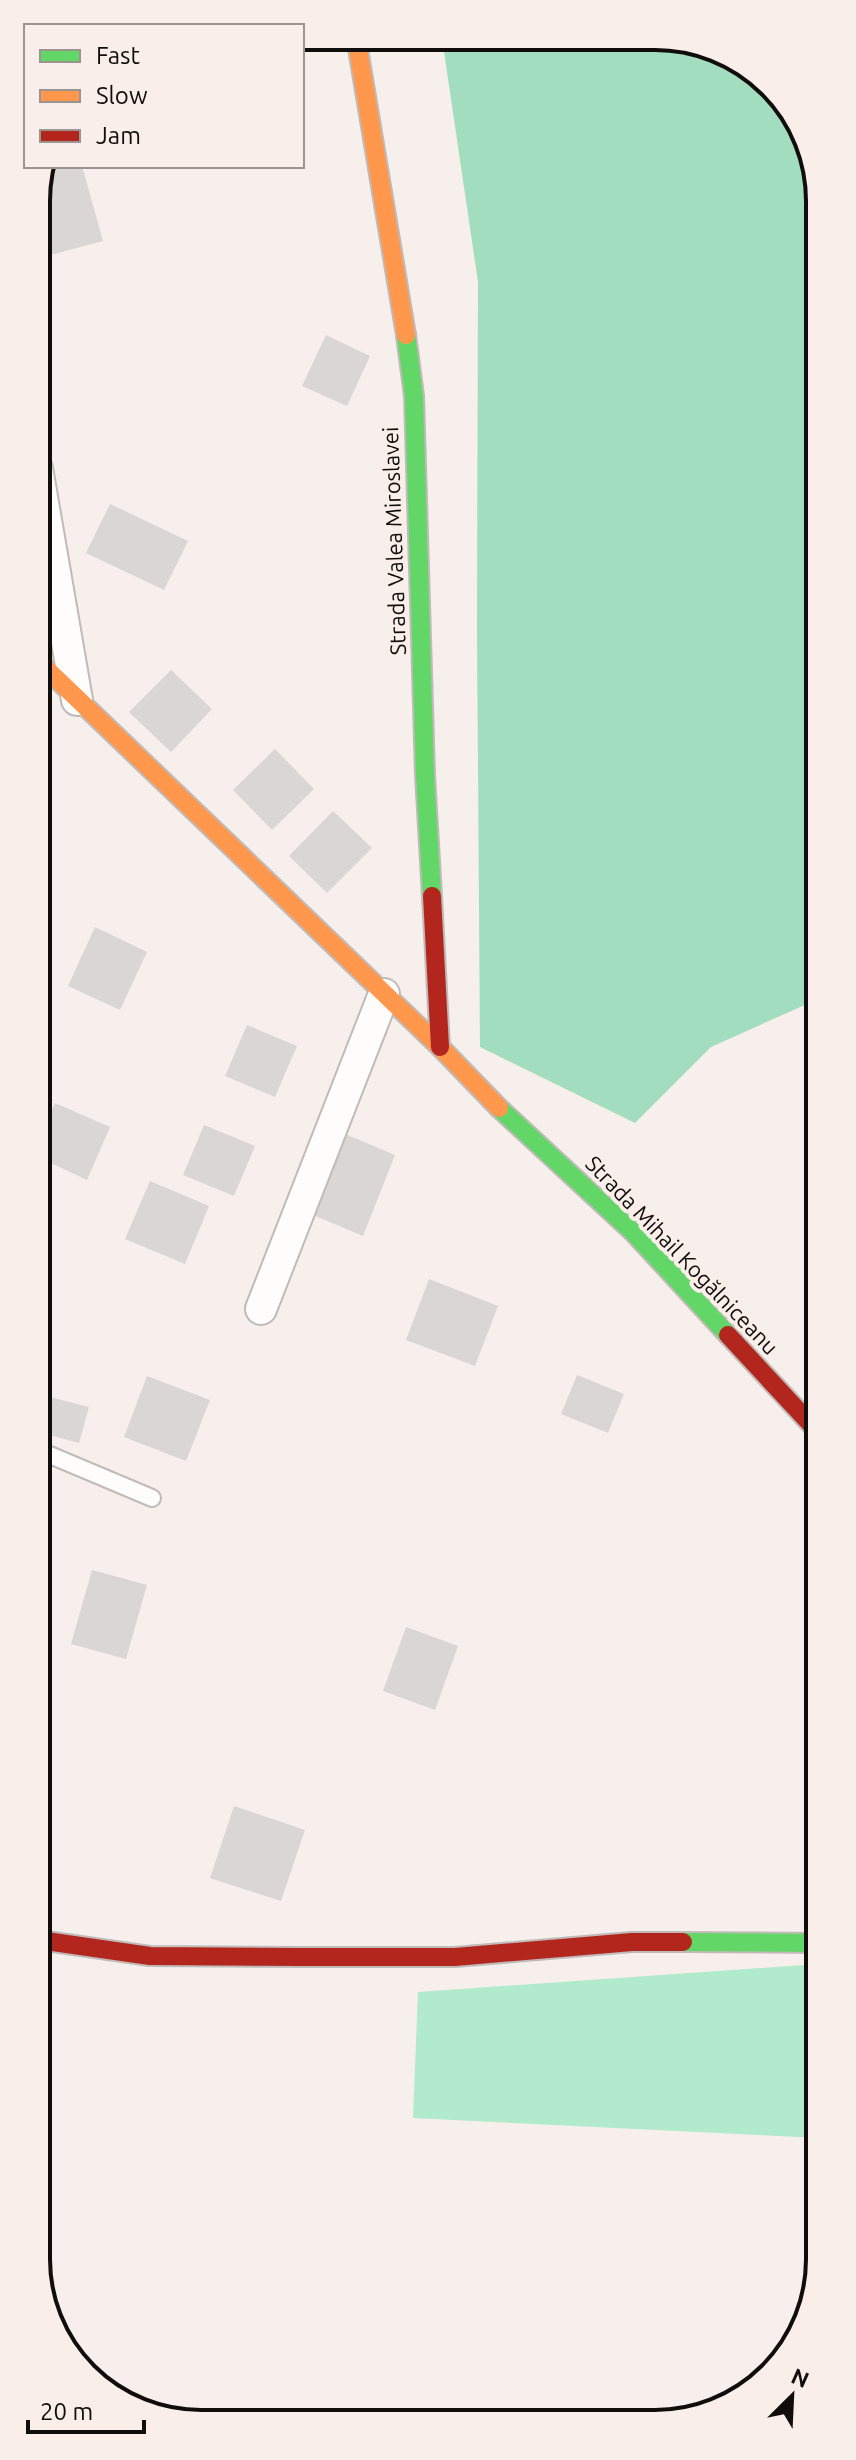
<svg xmlns="http://www.w3.org/2000/svg" width="856" height="2460" viewBox="0 0 856 2460" font-family="Ubuntu,sans-serif">
	<style>
		.green { fill: #b1eacc }
		.forest { fill: #a3ddbf }
		.building { fill: #dad6d3 }
		.lines { fill: none; stroke-linecap: round; stroke-linejoin: round }
		.lane-casing { stroke: #c0bbb9; stroke-width: 20 }
		.street-casing { stroke: #c0bbb9; stroke-width: 34 }
		.fast-casing { stroke: #c0bbb9; stroke-width: 22 }
		.slow-casing { stroke: #c0bbb9; stroke-width: 22 }
		.jam-casing { stroke: #c0bbb9; stroke-width: 22 }
		.lane { stroke: #fefdfc; stroke-width: 16 }
		.street { stroke: #fefdfc; stroke-width: 30 }
		.fast { stroke: #63d668; stroke-width: 18 }
		.slow { stroke: #ff974d; stroke-width: 18 }
		.jam { stroke: #b3261e; stroke-width: 18 }
		.labels { text-anchor: middle; stroke-width: 8; stroke-linejoin: round; paint-order: stroke }
		.street-label { font-size: 22px; fill: #100d0b; stroke: #f9eee9 }
		.rim { fill: none; stroke: #100d0b; stroke-width: 4 }
	</style>
	<rect width="100%" height="100%" fill="#f6efec"/>
	<path class="green" d="M819,1964V2138L413,2118L418,1992Z"/>
	<path class="forest" d="M442,38L687,39L771,84L817,169L818,999L711,1047L635,1123L480,1047L477,629L478,282Z"/>
	<path class="building" d="M43,166H82L103,241L43,257L36,233V190Z
		M326,335L370,356L347,406L302,386Z
		M110,504L188,541L164,590L86,553Z
		M171,670L212,709L171,752L129,712Z
		M275,749L314,789L272,830L233,790Z
		M333,811L372,848L327,893L289,856Z
		M95,927L147,952L120,1010L68,986Z
		M247,1025L297,1046L275,1097L225,1076Z
		M55,1103L110,1127L87,1180L38,1157V1142Z
		M204,1125L255,1146L234,1196L183,1175Z
		M345,1134L395,1155L363,1236L313,1215Z
		M150,1181L209,1206L185,1264L125,1239Z
		M429,1279L498,1306L475,1366L406,1340Z
		M577,1375L624,1394L608,1433L561,1414Z
		M147,1376L210,1400L186,1461L124,1437Z
		M38,1394L89,1407L79,1443L38,1432Z
		M92,1570L147,1585L126,1659L71,1644Z
		M406,1627L458,1646L435,1710L383,1691Z
		M234,1806L305,1830L281,1901L210,1878Z"/>
	<g class="lines">
		<g class="lane-casing">
			<path id="lane" d="M38,1450L152,1498"/>
		</g>
		<g class="street-casing">
			<path id="street" d="M37,468L77,700
				M261,1309L384,994"/>
		</g>
		<g class="fast-casing">
			<path id="fast" d="M406,335L414,396L425,775L432,896
				M499,1108L634,1233L728,1335
				M683,1942L819,1943"/>
		</g>
		<g class="slow-casing">
			<path id="slow" d="M356,37L406,335
				M37,660L440,1047L499,1108"/>
		</g>
		<g class="jam-casing">
			<path id="jam" d="M432,896L440,1047
				M728,1335L818,1432
				M39,1940L150,1956L301,1957H455L632,1942H683"/>
		</g>
		<use href="#lane" class="lane"/>
		<use href="#street" class="street"/>
		<use href="#fast" class="fast"/>
		<use href="#slow" class="slow"/>
		<use href="#jam" class="jam"/>
	</g>
	<g class="labels">
		<g class="street-label">
			<text transform="translate(394 541) rotate(-92)" y="8">Strada Valea Miroslavei</text>
			<text transform="translate(682 1255) rotate(46)" y="8">Strada Mihail Kogălniceanu</text>
		</g>
	</g>
	<path d="M0 0H856V2460H0ZM201 50H655A151 151 0 0 1 806 201V2259A151 151 0 0 1 655 2410H201A151 151 0 0 1 50 2259V201A151 151 0 0 1 201 50Z" fill="#f9eee9" fill-rule="evenodd"/>
	<path class="rim" d="M201 50H655A151 151 0 0 1 806 201V2259A151 151 0 0 1 655 2410H201A151 151 0 0 1 50 2259V201A151 151 0 0 1 201 50Z"/>
	<rect x="24" y="24" width="280" height="144" fill="#f9eee9" stroke="#9c9490" stroke-width="2"/>
	<rect x="40" y="50" width="40" height="12" fill="#63d668" stroke="#9c9490" stroke-width="2"/>
	<text x="96" y="64" font-size="24" fill="#100d0b">Fast</text>
	<rect x="40" y="90" width="40" height="12" fill="#ff974d" stroke="#9c9490" stroke-width="2"/>
	<text x="96" y="104" font-size="24" fill="#100d0b">Slow</text>
	<rect x="40" y="130" width="40" height="12" fill="#b3261e" stroke="#9c9490" stroke-width="2"/>
	<text x="96" y="144" font-size="24" fill="#100d0b">Jam</text>
	<g transform="translate(792 2396) rotate(24)" stroke="#f9eee9" stroke-width="6" paint-order="stroke">
	<path d="M0-6L14 30L0 20L-14 30Z" fill="#100d0b"/>
	<text y="-12" font-size="22" font-weight="bold" text-anchor="middle" fill="#100d0b">N</text>
	</g>
	<path d="M28 2420v12h116v-12" fill="none" stroke="#100d0b" stroke-width="4"/>
	<text x="40" y="2420" font-size="24" fill="#100d0b" stroke="#f9eee9" stroke-width="6" paint-order="stroke">20 m</text>
</svg>
